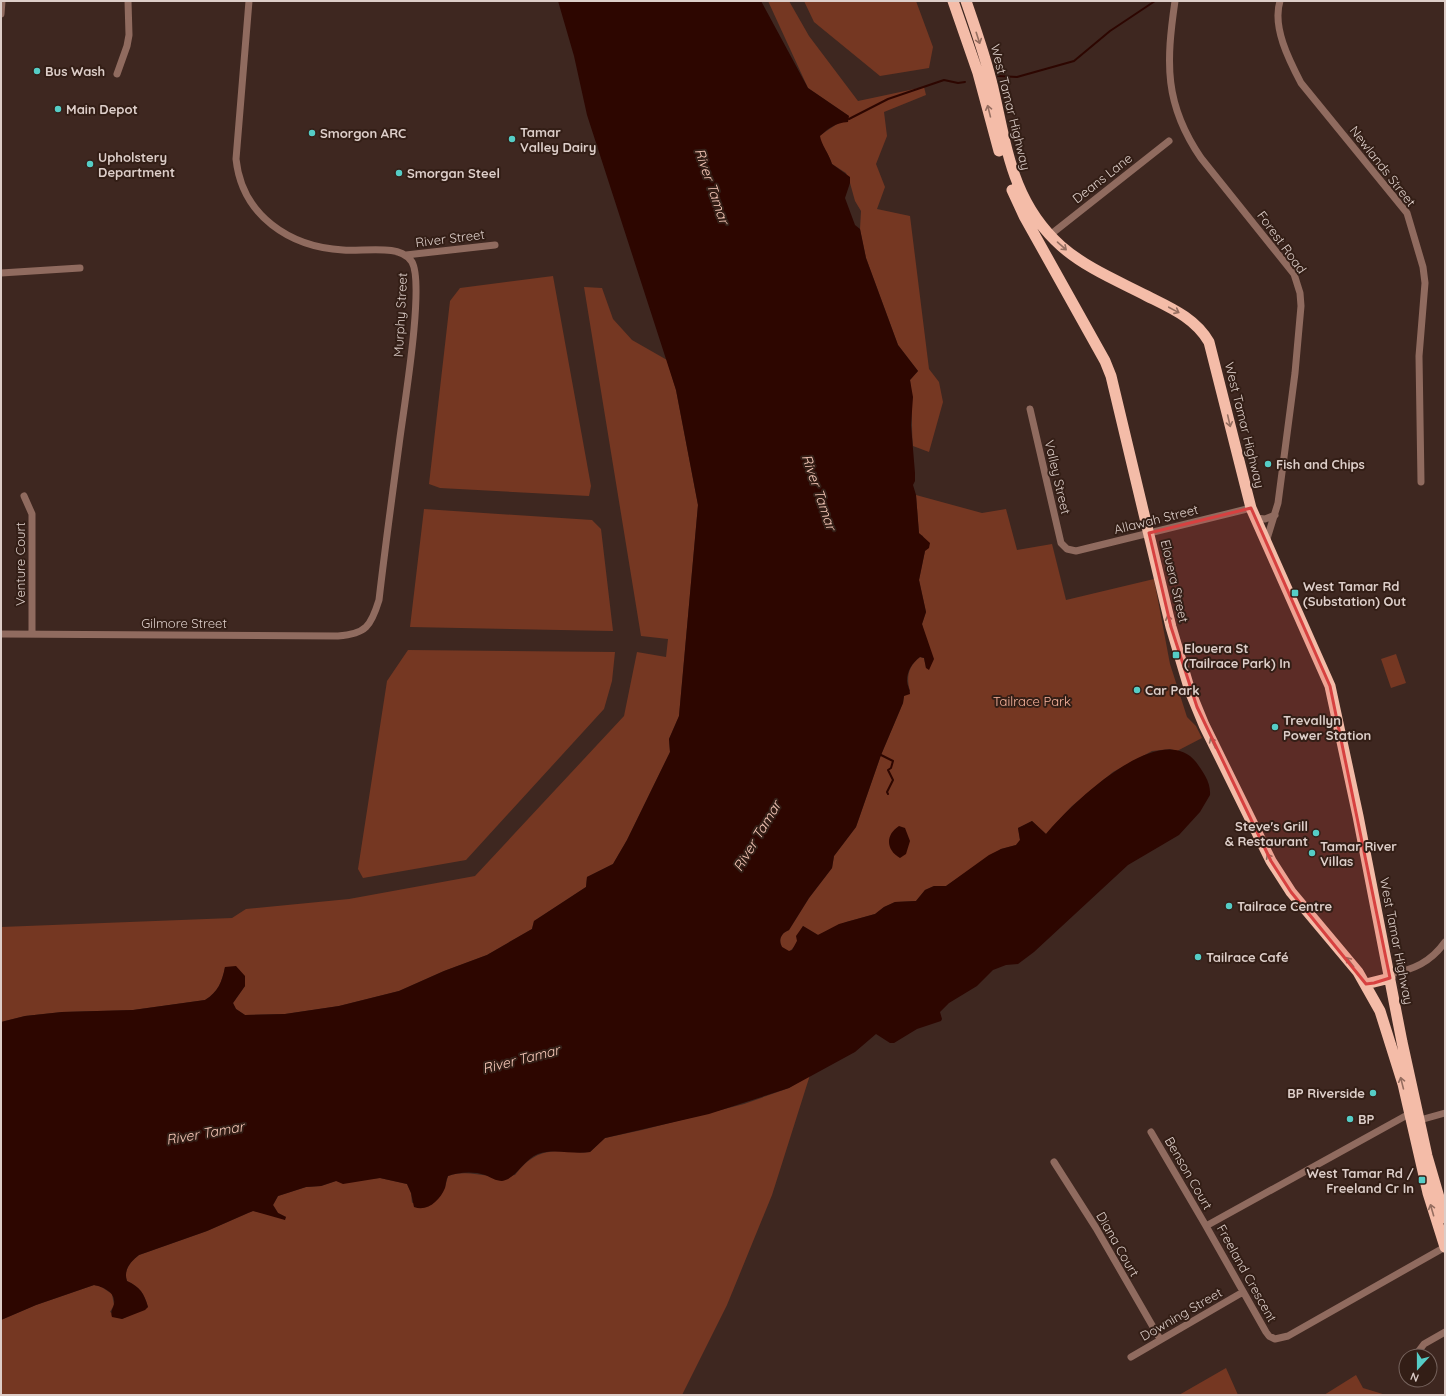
<svg xmlns="http://www.w3.org/2000/svg" width="1446" height="1396" viewBox="0 0 1446 1396" font-family="Quicksand,sans-serif">
	<style>
		.green { fill: #753722 }
		.water { fill: #2d0600 }
		.lines { fill: none; stroke-linecap: round; stroke-linejoin: round }
		.stream { stroke: #2d0600; stroke-width: 2 }
		.minor { stroke: #906b5f; stroke-width: 7 }
		.trunk { stroke: #f4bca8; stroke-width: 11 }
		.oneway { stroke: #946d5f }
		.marked { fill: #d74140; fill-opacity: 0.2; stroke: #d74140; stroke-width: 3; stroke-linejoin: round }
		.poi-dot { fill: #55cdc6; stroke: #331e16; stroke-width: 1.5 }
		.labels { text-anchor: middle; stroke-width: 4; stroke-linejoin: round; paint-order: stroke }
		.poi-label { font-size: 13px; font-weight: bold; fill: #ddcec9; stroke: #331e16; text-anchor: start }
		.street-label { font-size: 13px; fill: #ddcec9; stroke: #331e16 }
		.park-label { font-size: 13px; fill: #fbb69f; stroke: #331e16 }
		.water-label { font-size: 14px; font-style: italic; fill: #f8c9b9; stroke: #331e16 }
	</style>
	<rect width="100%" height="100%" fill="#3e2720"/>
	<path class="green" d="M768,1H789L809,36L858,101L924,87L926,95L884,112L887,136L876,164L885,187L877,209L910,216L929,369L939,382L943,402L929,452L913,446C911,424 913,402 910,380L918,371L898,345L866,258L860,229L861,211L855,201L850,183L846,173L832,164C829,154 821,145 819,136L849,116L808,88Z
		M804,1H916L933,47L929,68L880,76L814,22Z
		M553,276L591,486L589,496L440,488L429,484L450,301L460,288Z
		M584,287L602,288L613,319L632,340L667,360L676,390L698,505L679,716L669,739L670,752L627,840L613,864L587,877L586,887L534,921L532,929L487,955L444,971L399,991L339,1006L285,1014L245,1015L236,1009L233,1003L245,986L225,967C222,982 218,992 205,1000L133,1010L62,1012L25,1016L1,1022V927L232,918L246,909L349,899L475,876L624,716L637,652L666,657L668,639L641,636Z
		M916,495L982,513L1006,509L1017,550L1052,544L1066,600L1154,579L1170,664L1187,717L1196,726L1202,738L1177,751L1170,749L1152,751L1113,772L1072,806L1046,834L1032,821L1018,828L1020,840L1016,845L1001,849L946,886H934L925,890L916,901L895,902L884,907L875,914L846,922L818,935L803,926L795,946L789,952L782,947C778,940 781,933 789,930L809,898L832,868L834,856L856,827L881,755L903,703L904,696L910,691C906,678 908,666 920,657L924,658L926,668L925,637L922,624L926,612L919,580L925,551L923,536L919,534Z
		M424,509L592,520L601,529L613,631L410,627Z
		M408,650L615,652L612,681L604,709L466,860L363,878L358,869L387,681Z
		M1396,654L1406,683L1391,688L1381,659Z
		M810,1075L772,1195L727,1305L682,1395H1V1320L36,1305L94,1285L100,1286L112,1294L114,1305L110,1312L122,1319L148,1307C144,1293 140,1287 127,1281C123,1270 131,1261 139,1255L207,1231L248,1213L253,1211L286,1217L278,1213L273,1205L278,1196L306,1187L321,1186L336,1181L380,1178L407,1184L411,1193L412,1203L445,1187L448,1176C462,1171 475,1174 489,1176C497,1178 507,1176 515,1175C531,1154 545,1149 571,1152C578,1152 583,1153 590,1152L605,1138L642,1130L744,1104L789,1088Z
		M1226,1368L1238,1395H1179Z
		M1356,1375L1363,1388L1386,1395H1324Z"/>
	<path class="water" d="M558,1H761L808,88L849,116L848,122C835,123 829,128 820,136C821,144 829,154 832,164L850,177V183L845,198L855,225L860,229L866,258L898,345L918,371L910,380L913,397L911,425L915,473V481L913,485L916,495L919,533L930,543L929,548L925,551L919,580L926,612L922,624L934,659L929,670L926,668L924,658L920,657C912,663 907,671 907,681C907,685 910,689 910,694L904,696L903,703L881,755L856,827L834,856L832,868L809,898L789,930C781,933 778,940 782,947L789,951L792,950L797,941L796,936L803,926L818,935L839,924L875,914L884,907L895,902L916,901L925,890L934,886H946L989,855L1001,849L1016,845L1020,840L1018,828L1032,821L1046,834C1069,806 1160,717 1196,762C1203,772 1211,782 1210,795L1200,812L1179,835L1128,865L1034,952L1018,964L1006,965L993,970L977,986L949,1003L940,1012L942,1019L941,1021L917,1029L894,1043H890L876,1034L855,1052L789,1088L709,1114L605,1138L590,1152C573,1155 555,1148 538,1154C523,1160 516,1179 502,1181C496,1181 490,1177 485,1175C474,1171 458,1172 448,1176C446,1180 446,1184 445,1188C440,1200 428,1212 414,1207L411,1193L407,1184L380,1178L343,1184L336,1181L321,1186L306,1187L278,1196L273,1205L278,1213L286,1217L285,1220L253,1211L248,1213L207,1231L139,1255C131,1261 123,1270 127,1281C140,1287 144,1293 148,1307L145,1310L122,1319L112,1317C110,1311 113,1309 114,1304C116,1292 103,1287 94,1285L36,1305L1,1320V1022L25,1016L62,1012L133,1010L205,1000C218,992 222,982 225,967L236,966L245,976V986L233,1003L236,1009L245,1015L285,1014L339,1006L399,991L444,971L487,955L532,929L534,921L586,887L587,877L613,864L627,840L670,752L669,739L679,716L698,505L676,390L587,115L574,56Z
		M899,826L905,828L910,841L906,854L900,858C886,850 885,835 899,826Z"/>
	<g class="lines">
		<path class="stream" d="M998,76L1017,77L1074,61L1110,31L1155,1
			M849,119L888,99L944,80L958,83L965,82
			M881,755L893,761L891,768L888,770L893,780L887,792L888,794"/>
		<path class="minor" d="M1175,1C1166,63 1164,104 1201,158L1294,274L1300,293L1301,306L1295,373L1278,503L1266,542
			M1280,1C1272,27 1289,60 1301,83L1407,213L1423,267L1425,283L1419,356L1421,482
			M1,14L2,1
			M117,74L127,46L129,35L128,1
			M1050,235L1169,141
			M406,255L495,245
			M1,273L80,268
			M1030,409L1061,543L1067,549L1076,551L1251,508
			M24,496L32,514V633
			M1256,518L1265,519L1275,515
			M1,634L338,636C366,634 371,626 379,600C385,548 392,497 399,445C403,412 425,285 412,262C401,243 362,252 343,250C290,247 242,216 236,159L249,1
			M1390,974C1413,970 1431,962 1445,942
			M1409,1114L1206,1226L1266,1332L1269,1336L1275,1339L1288,1336L1445,1247
			M1420,1120L1445,1113
			M1151,1132L1206,1226
			M1054,1162L1096,1228L1160,1339
			M1415,1356L1424,1344L1445,1332
			M1131,1357L1243,1292"/>
		<path class="trunk" d="M953,1L978,73L999,151
			M966,1C976,30 986,58 993,88C1007,148 1012,202 1061,246C1086,268 1118,281 1147,296C1171,308 1195,318 1209,342L1251,508L1330,686L1358,816L1402,1042L1427,1156L1445,1218
			M1012,190L1024,216L1105,361L1111,376L1171,627L1190,691L1204,725L1271,861L1291,892L1358,972L1380,1011L1403,1084L1428,1193L1445,1247
			M1366,984L1390,978"/>
	</g>
	<defs><path id="oneway-shaft" d="M-6 0H5M1.5-3L5.5 0L1.5 3" fill="none" stroke-width="1.6" stroke-linecap="round" stroke-linejoin="round"/></defs>
	<g class="oneway">
		<use href="#oneway-shaft" transform="translate(978 38) rotate(72)"/>
		<use href="#oneway-shaft" transform="translate(989 111) rotate(-104)"/>
		<use href="#oneway-shaft" transform="translate(1062 246) rotate(41)"/>
		<use href="#oneway-shaft" transform="translate(1174 310) rotate(28)"/>
		<use href="#oneway-shaft" transform="translate(1229 421) rotate(77)"/>
		<use href="#oneway-shaft" transform="translate(1169 621) rotate(-104)"/>
		<use href="#oneway-shaft" transform="translate(1213 743) rotate(-116)"/>
		<use href="#oneway-shaft" transform="translate(1270 859) rotate(-119)"/>
		<use href="#oneway-shaft" transform="translate(1350 962) rotate(-128)"/>
		<use href="#oneway-shaft" transform="translate(1402 1083) rotate(-104)"/>
		<use href="#oneway-shaft" transform="translate(1432 1210) rotate(-106)"/>
	</g>
	<path class="marked" d="M1251,508L1330,686L1390,978L1374,983L1366,984L1291,892L1271,861L1197,707L1171,627L1149,533Z"/>
	<g class="poi-dot">
		<circle cx="37" cy="71" r="4"/>
		<circle cx="58" cy="109" r="4"/>
		<circle cx="312" cy="133" r="4"/>
		<circle cx="512" cy="139" r="4"/>
		<circle cx="90" cy="164" r="4"/>
		<circle cx="399" cy="173" r="4"/>
		<circle cx="1268" cy="464" r="4"/>
		<rect x="1291" y="589" width="8" height="8" rx="2"/>
		<rect x="1172" y="651" width="8" height="8" rx="2"/>
		<circle cx="1137" cy="690" r="4"/>
		<circle cx="1275" cy="727" r="4"/>
		<circle cx="1316" cy="833" r="4"/>
		<circle cx="1312" cy="853" r="4"/>
		<circle cx="1229" cy="906" r="4"/>
		<circle cx="1198" cy="957" r="4"/>
		<circle cx="1373" cy="1093" r="4"/>
		<circle cx="1350" cy="1119" r="4"/>
		<rect x="1418" y="1176" width="8" height="8" rx="2"/>
	</g>
	<g class="labels">
		<g class="poi-label">
			<text x="45" y="76">Bus Wash</text>
			<text x="66" y="114">Main Depot</text>
			<text x="520" y="137">Tamar<tspan x="520" dy="15">Valley Dairy</tspan></text>
			<text x="320" y="138">Smorgon ARC</text>
			<text x="98" y="162">Upholstery<tspan x="98" dy="15">Department</tspan></text>
			<text x="407" y="178">Smorgan Steel</text>
			<text x="1276" y="469">Fish and Chips</text>
			<text x="1303" y="591">West Tamar Rd<tspan x="1303" dy="15">(Substation) Out</tspan></text>
			<text x="1184" y="653">Elouera St<tspan x="1184" dy="15">(Tailrace Park) In</tspan></text>
			<text x="1145" y="695">Car Park</text>
			<text x="1283" y="725">Trevallyn<tspan x="1283" dy="15">Power Station</tspan></text>
			<text x="1308" y="831" text-anchor="end">Steve's Grill<tspan x="1308" dy="15">&amp; Restaurant</tspan></text>
			<text x="1320" y="851">Tamar River<tspan x="1320" dy="15">Villas</tspan></text>
			<text x="1237" y="911">Tailrace Centre</text>
			<text x="1206" y="962">Tailrace Café</text>
			<text x="1365" y="1098" text-anchor="end">BP Riverside</text>
			<text x="1358" y="1124">BP</text>
			<text x="1414" y="1178" text-anchor="end">West Tamar Rd /<tspan x="1414" dy="15">Freeland Cr In</tspan></text>
		</g>
		<g class="street-label">
			<text transform="translate(1011 107) rotate(76)" y="5">West Tamar Highway</text>
			<text transform="translate(1383 166) rotate(52)" y="5">Newlands Street</text>
			<text transform="translate(1102 178) rotate(-38)" y="5">Deans Lane</text>
			<text transform="translate(450 238) rotate(-7)" y="5">River Street</text>
			<text transform="translate(1282 242) rotate(54)" y="5">Forest Road</text>
			<text transform="translate(400 315) rotate(-87)" y="5">Murphy Street</text>
			<text transform="translate(1245 425) rotate(76)" y="5">West Tamar Highway</text>
			<text transform="translate(1058 477) rotate(77)" y="5">Valley Street</text>
			<text transform="translate(1156 519) rotate(-14)" y="5">Allawah Street</text>
			<text transform="translate(20 564) rotate(-90)" y="5">Venture Court</text>
			<text transform="translate(1175 581) rotate(77)" y="5">Elouera Street</text>
			<text x="184" y="628">Gilmore Street</text>
			<text transform="translate(1397 941) rotate(79)" y="5">West Tamar Highway</text>
			<text transform="translate(1189 1173) rotate(60)" y="5">Benson Court</text>
			<text transform="translate(1118 1244) rotate(60)" y="5">Diana Court</text>
			<text transform="translate(1247 1273) rotate(61)" y="5">Freeland Crescent</text>
			<text transform="translate(1181 1314) rotate(-30)" y="5">Downing Street</text>
		</g>
		<g class="park-label">
			<text x="1032" y="706">Tailrace Park</text>
		</g>
		<g class="water-label">
			<text transform="translate(712 186) rotate(71)" y="5">River Tamar</text>
			<text transform="translate(819 492) rotate(71)" y="5">River Tamar</text>
			<text transform="translate(757 836) rotate(-59)" y="5">River Tamar</text>
			<text transform="translate(521 1059) rotate(-14)" y="5">River Tamar</text>
			<text transform="translate(205 1133) rotate(-10)" y="5">River Tamar</text>
		</g>
	</g>
	<rect width="1446" height="1396" fill="none" stroke="#ddcec9" stroke-width="4"/>
	<g transform="translate(1418 1368) rotate(201)"><circle r="19" fill="#331e16" stroke="#77645e"/>
	<path d="M0-3L7 15L0 10L-7 15Z" fill="#55cdc6"/>
	<text y="-6" font-size="11" font-weight="bold" text-anchor="middle" fill="#ddcec9">N</text>
	</g>
</svg>
